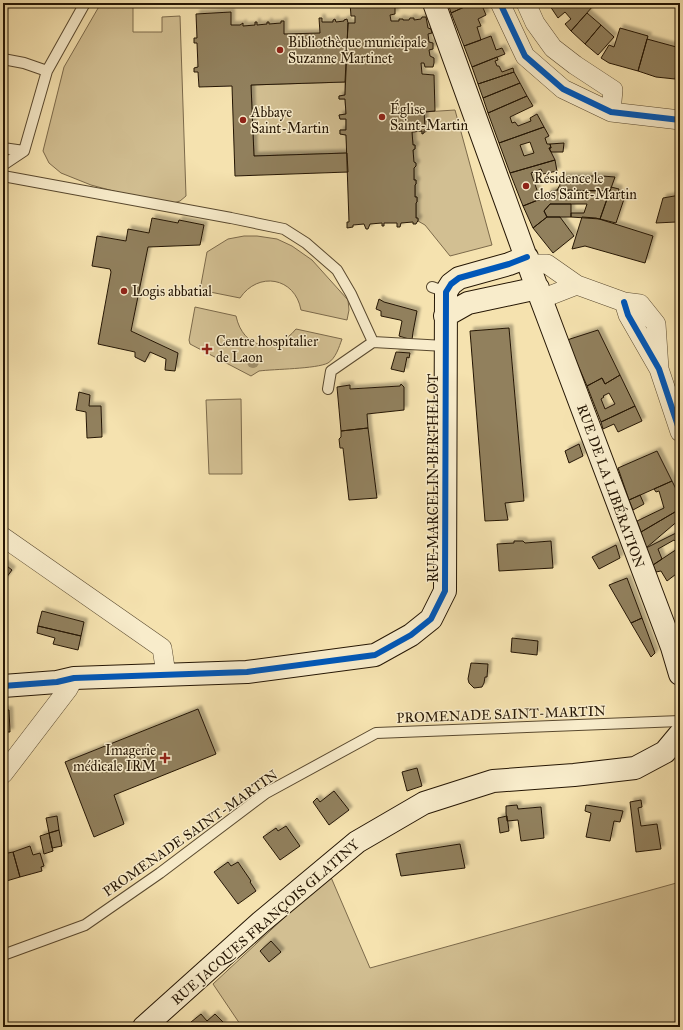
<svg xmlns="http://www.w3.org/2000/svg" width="683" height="1030" viewBox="0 0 683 1030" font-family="'IM FELL Great Primer',serif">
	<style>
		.green { fill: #d2bf92; stroke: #7c6a4b }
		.building { fill: #91805d; stroke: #251604; fill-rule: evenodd; filter: url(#shadow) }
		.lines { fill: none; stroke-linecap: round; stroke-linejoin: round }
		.lane-casing { stroke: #59492f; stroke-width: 12 }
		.street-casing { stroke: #59492f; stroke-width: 20 }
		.secondary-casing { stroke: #251604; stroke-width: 24 }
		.lane { stroke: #f8eccb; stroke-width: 10 }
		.street { stroke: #f8eccb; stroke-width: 19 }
		.secondary { stroke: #f8eccb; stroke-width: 22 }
		.cycleway-casing { stroke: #f8eccb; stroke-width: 8 }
		.cycleway { stroke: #0057b8; stroke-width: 6 }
		.tree { fill: #9f8e69 }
		.poi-dot { fill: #8f2418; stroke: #f8eccb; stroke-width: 1.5 }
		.labels { text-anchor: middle; stroke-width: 3; stroke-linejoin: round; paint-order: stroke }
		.poi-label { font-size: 14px; fill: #251604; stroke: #f8eccb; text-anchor: start }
		.street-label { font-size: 14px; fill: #251604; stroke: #f8eccb }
	</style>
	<defs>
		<filter id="shadow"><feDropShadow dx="3.5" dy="-3.5" stdDeviation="1" flood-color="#0004"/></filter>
	</defs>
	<rect width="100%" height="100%" fill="#f5e2af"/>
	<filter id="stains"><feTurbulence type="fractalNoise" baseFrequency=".005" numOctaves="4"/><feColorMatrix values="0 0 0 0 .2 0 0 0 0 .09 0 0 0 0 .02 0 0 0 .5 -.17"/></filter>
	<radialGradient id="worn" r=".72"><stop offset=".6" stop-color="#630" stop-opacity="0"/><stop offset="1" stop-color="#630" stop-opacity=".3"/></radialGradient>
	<path class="green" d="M101,3H133V32H162V17L180,16L186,196L180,201L170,204L132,196L91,185L61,173L49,163L43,151L64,67Z
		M345,82V95L339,96V99H345L346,114L339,115L340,119H346V130H340V134L346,135L347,153L254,156L251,85Z
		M455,110L492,245L450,256L425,225L418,221V219L416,218V203L417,202V197H415V185L416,184V180H414L413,150L415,149V145H413L412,132L422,131V134L427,131V129L425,128L424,112Z
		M244,236H257L277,239L292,246L312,260L348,300L349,310L347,320L301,310C295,277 258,271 240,298L200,290L207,252L228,239Z
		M195,307L236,316C243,349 275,355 296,329L342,339C339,347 336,358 328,363C316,369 274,369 259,371L251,376L190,344L189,340Z
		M241,399L242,474H209L206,400Z
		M330,875L370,968L680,882V1027H242L213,984Z"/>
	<path class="building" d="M3,3H11L3,14Z
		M350,3H395V14L390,15L391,21H399V19H403V20H409L410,18H414V20L421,19L422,17H426L428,28L431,29L432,33L428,34L429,42L433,43V49L429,50L430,56L434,58V63L433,67H425L424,63H421L422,74L434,75L435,111L424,112L425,128L427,129V131H424V133L422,134V131L412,132L413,145H415V149L413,150L414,162L416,163V166L414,168V180H416V184L415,185V197H417V202L416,203V218H418V221L417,222L416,224H413V222L401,223L400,227H397V223H384V226H382V223L370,224L368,229H366L364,224L353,225V227L347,228V222H349L346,135L340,134V130H346V119H340L339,115L346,114L345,99H339V96L345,95L348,23H355V16H351Z
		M448,3H473L451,13Z
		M473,3H481L486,15L478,19L481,26L477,27L481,40L464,46L451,13Z
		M548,3H578L580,5L583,3H591L593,6L571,31L565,24L571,19L565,12L558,18Z
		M231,12V25H240L243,23V26L255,25V22H257V25L267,24V22H269V24L281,23V21H284V34L320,33L319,18H322V22H333V20L335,19L336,22L344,21V20L347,19L348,23L345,82L251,85L254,156L347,153L348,172L235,176L232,86L199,87L198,72H194V68L198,67L197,43H194V38H197L196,14Z
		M587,13L601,25L585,44L571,31Z
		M601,25L614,37L598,55L585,44Z
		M620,28L648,36L638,71L609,63L601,58L609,45L614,47Z
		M491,36L496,50L502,48L505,54L472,67L464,46Z
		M647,39L680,48V58L675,79L656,77L638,71Z
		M497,57L498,60L495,61L497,66H499L502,72L513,68L514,72L478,84L472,67Z
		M514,72L520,83L483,98L478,84Z
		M520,83L527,96L488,113L483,98Z
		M527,96L533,106L510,117L512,123L515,122L518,126L531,121L530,118L537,114L544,127L499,143L488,113Z
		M544,127L549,136L545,138L547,144H550L551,148H549L555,160L510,173L499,143ZM530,142L534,153L524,156L520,145Z
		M564,143L563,152H551L549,148H551L550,144Z
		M555,160L557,171L543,174L541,169L531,173L538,193L536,194L538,200L523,206L510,173Z
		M559,176H602L615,177L610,191L557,190L560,185Z
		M611,187L619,189L618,193L625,196L616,223L600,219Z
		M557,190L610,191L600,219L571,217V213H584L587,204H550L544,211L547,217L533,228L523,206L538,200H547L548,192Z
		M680,195V229L677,230L676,222L656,223L663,198Z
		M550,204H571V217H547L544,211Z
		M547,217H560L574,236L553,253L533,228Z
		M582,217L596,218L653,236L645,263L585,246L572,249Z
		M152,218L178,223L179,220L204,225L200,245L148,247L131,331L178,353L175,371L165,370L166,359L150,352L145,362L135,357V352L98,344L111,272L110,269L92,266L97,236L126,241L128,229L149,233Z
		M379,299L384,302L417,311L413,332L412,340L399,336L402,321L400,320L381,316V311L376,309Z
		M509,328L524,501L505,503L508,520L485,521L470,331Z
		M598,330L620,375L605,384L602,378L587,386L567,340Z
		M396,352L410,353L409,358L407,357L404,372L391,369Z
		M620,375L635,406L601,422L587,386L602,378L605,384ZM609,393L615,404L605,409L601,399L604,397L603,396Z
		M401,384L404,387V410L367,414L368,428L341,431L337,387L350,385V389L400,386Z
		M79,392L90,395L89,406H101L102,437L87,438L86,412L76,410Z
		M635,406L642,421L618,432L614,424L603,429L601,422Z
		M368,428L377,498L349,500L343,448H340L339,439L341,437V431Z
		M579,444L583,456L569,463L565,451Z
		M657,451L672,481L629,500L618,468Z
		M672,481L680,497V509L641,532L637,521L664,508L659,491L656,492L654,489Z
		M640,495L644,504L633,510L629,500Z
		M680,509V519L646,548L641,532Z
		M680,531V539L675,541L674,540L658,549L662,559L653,565L646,548Z
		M514,541H523L525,543L551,541L553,568L499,571L497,544L514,543Z
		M616,545L620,558L599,569L592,557Z
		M680,547V571L667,581L661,571L656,572L653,565Z
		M3,563L12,570L3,582Z
		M627,578L642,618L631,623L609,585Z
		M42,611L84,622L81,636L38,626Z
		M642,618L655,653L651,657L631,623Z
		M38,626L81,636L78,650L53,644L55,638L37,633Z
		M512,638L538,641L537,655L511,652Z
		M471,663L488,664L487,677H485L484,683L482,687L474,688L469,683L468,679Z
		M198,709L216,754L114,795L124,824L94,837L65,762Z
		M3,710H9L10,732H3Z
		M417,768L422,786L407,791L402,772Z
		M334,791L349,810L329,825L313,802L317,798L320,802Z
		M641,800L642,807L638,808L641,826L657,824L661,849L636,852L630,802Z
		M517,805L518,809L541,807L544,838L521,841L518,820L507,821L506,813V806Z
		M586,805L623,811L620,822L614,821L610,841L586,837L591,813L585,811Z
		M57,816L59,830L49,833L46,818Z
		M507,816L509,831L500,833L498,818Z
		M286,826L300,846L280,860L263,837L276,828L278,831Z
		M59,830L62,846L52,848L49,833Z
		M49,833L53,851L44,854L40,836Z
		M460,844L465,868L401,876L396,854Z
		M30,846L33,855L40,853L44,866L41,867L42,871L20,877L13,852Z
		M13,852L20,877L3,882V854Z
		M228,862L231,866L238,862L251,881L250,882L256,891L238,904L214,872Z
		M271,941L281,952L269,962L260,951Z
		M201,1014L207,1021L215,1014L224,1023L220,1027H195L191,1022Z"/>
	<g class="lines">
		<g class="lane-casing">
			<path id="lane" d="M3,59L24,63L47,71
				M3,148L24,151
				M3,165L24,151L47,71L85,3
				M3,176L231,218L284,229L306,243L337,270L351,294L373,342
				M432,287L446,292
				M328,389L331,371L373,342L445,346
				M3,955L85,925L160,873L266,793L376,733L680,721"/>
		</g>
		<g class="street-casing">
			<path id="street" d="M500,3L525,56L563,89L611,112L680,120
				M526,3L535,23L553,48L575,65L613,90L611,112
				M529,264H547L577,285L624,302L640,304L656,324L659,369
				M541,299L577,285
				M624,302L628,315L659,369L680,432
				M3,537L162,648L166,674
				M3,774L68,689L74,678"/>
		</g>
		<g class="secondary-casing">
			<path id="secondary" d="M434,3L541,299L672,647L680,674
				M445,316L468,303L538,288
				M3,686L57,682L74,678L247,672L375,655L411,635L431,619L445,591L446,292L451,284L459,278L509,264L527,257
				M144,1027L261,922L357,842L424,803L493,781L574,775L635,768L665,752L680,734"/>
		</g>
		<use href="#lane" class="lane"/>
		<use href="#street" class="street"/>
		<use href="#secondary" class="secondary"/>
		<g class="cycleway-casing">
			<path id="cycleway" d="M500,3L525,56L563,89L611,112L680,120
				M624,302L628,315L659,369L680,432
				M3,686L57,682L74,678L247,672L375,655L411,635L431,619L445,591L446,292L451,284L459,278L509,264L527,257"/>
		</g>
		<use href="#cycleway" class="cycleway"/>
	</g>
	<circle class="tree" cx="253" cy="362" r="6"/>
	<g class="poi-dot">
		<circle cx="280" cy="50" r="4"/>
		<circle cx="382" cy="117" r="4"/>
		<circle cx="243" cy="120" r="4"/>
		<circle cx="526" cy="186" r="4"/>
		<circle cx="124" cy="291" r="4"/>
		<path d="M205 343h4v4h4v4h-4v4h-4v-4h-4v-4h4z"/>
		<path d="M163 752h4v4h4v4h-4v4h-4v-4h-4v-4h4z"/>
	</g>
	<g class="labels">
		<g class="poi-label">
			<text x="288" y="47">Bibliothèque municipale<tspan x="288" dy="16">Suzanne Martinet</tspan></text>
			<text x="390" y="114">Église<tspan x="390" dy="16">Saint-Martin</tspan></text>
			<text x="251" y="117">Abbaye<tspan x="251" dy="16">Saint-Martin</tspan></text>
			<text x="534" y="183">Résidence le<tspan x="534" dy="16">clos Saint-Martin</tspan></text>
			<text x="132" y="296">Logis abbatial</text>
			<text x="216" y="346">Centre hospitalier<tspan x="216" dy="16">de Laon</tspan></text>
			<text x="156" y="755" text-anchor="end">Imagerie<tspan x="156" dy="16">médicale IRM</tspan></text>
		</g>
		<g class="street-label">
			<text transform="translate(433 478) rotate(-90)" y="5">RUE MARCELIN BERTHELOT</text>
			<text transform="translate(611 486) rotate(70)" y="5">RUE DE LA LIBÉRATION</text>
			<text transform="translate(501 714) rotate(-2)" y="5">PROMENADE SAINT-MARTIN</text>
			<text transform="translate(190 833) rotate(-35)" y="5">PROMENADE SAINT-MARTIN</text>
			<text transform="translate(265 922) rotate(-41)" y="5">RUE JACQUES FRANÇOIS GLATINY</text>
		</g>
	</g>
	<rect width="683" height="1030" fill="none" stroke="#f5e2af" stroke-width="16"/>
	<rect x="4" y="4" width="675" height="1022" fill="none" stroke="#251604" stroke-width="2"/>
	<rect x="8" y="8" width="667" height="1014" fill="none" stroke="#251604"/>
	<rect width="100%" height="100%" filter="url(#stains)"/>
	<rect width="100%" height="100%" fill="url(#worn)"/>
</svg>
